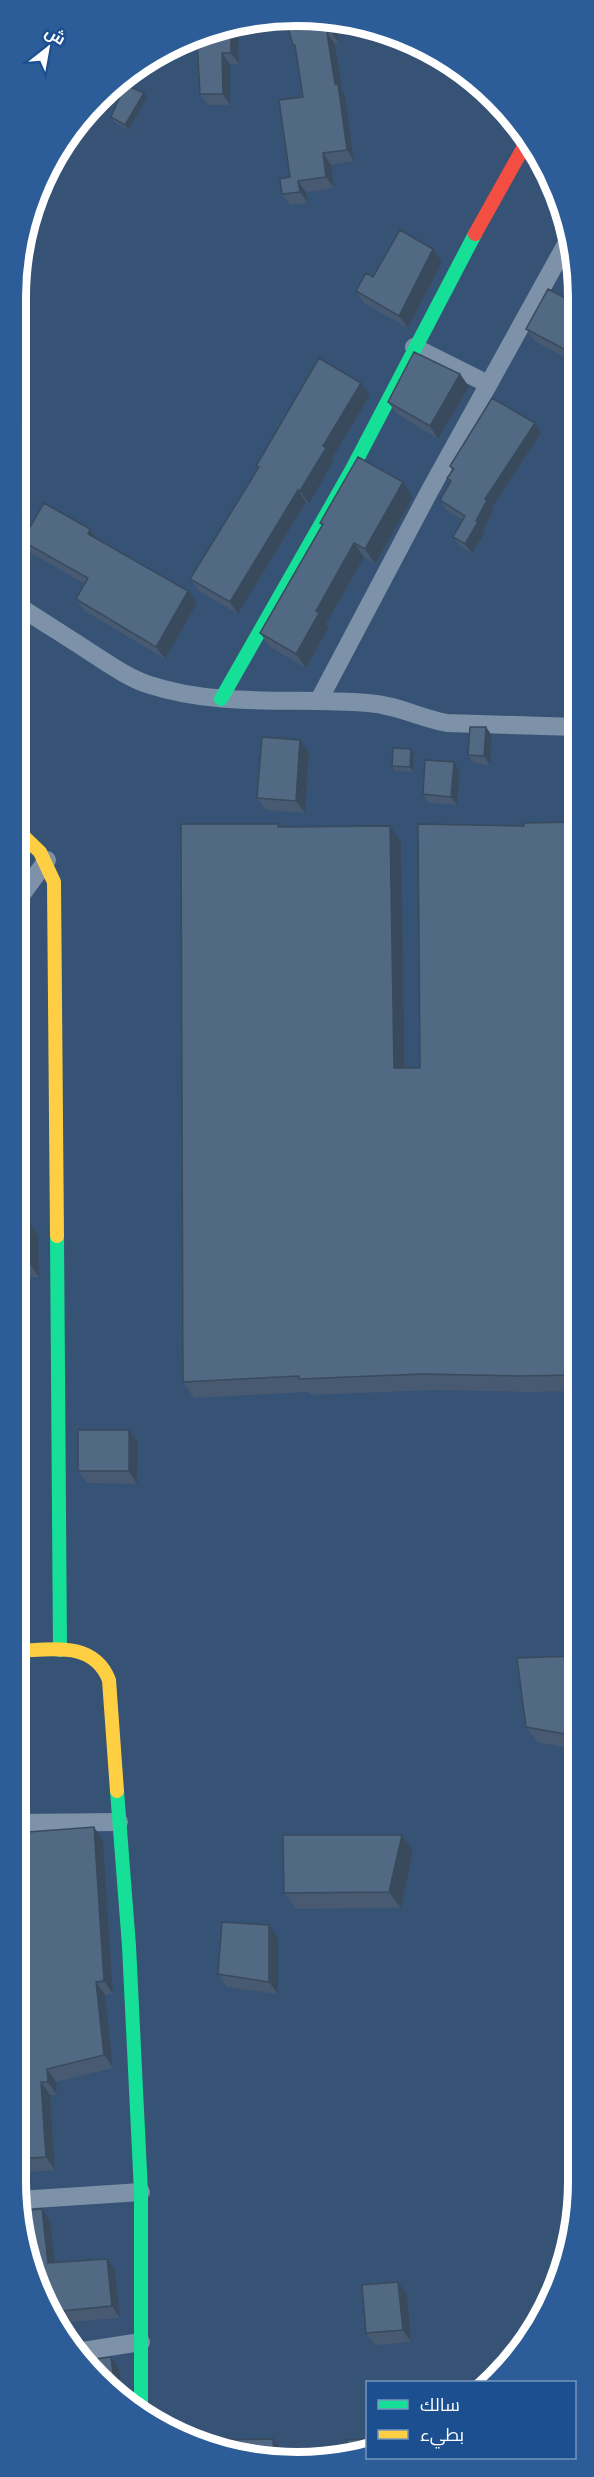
<svg xmlns="http://www.w3.org/2000/svg" width="594" height="2477" viewBox="0 0 594 2477" font-family="'Space Grotesk',Cairo,sans-serif">
	<style>
		.lines { fill: none; stroke-linecap: round; stroke-linejoin: round }
		.street { stroke: #7d92a8; stroke-width: 18 }
		.fast { stroke: #16e098; stroke-width: 14 }
		.slow { stroke: #ffcf43; stroke-width: 14 }
		.jam { stroke: #f24e42; stroke-width: 14 }
		.wall { fill: #475a72 }
		.shaded-wall { fill: #394a5c }
		.building { fill: #526984; stroke: #394a5c; stroke-width: 1.5 }
		.rim { fill: none; stroke: #fff; stroke-width: 8 }
	</style>
	<rect width="100%" height="100%" fill="#365274"/>
	<g class="lines">
		<path class="street" d="M414,347L488,384
			M17,605C41,621 66,636 90,652C109,664 128,678 150,685C220,708 296,697 368,703C397,705 420,718 447,723L577,727
			M319,700L429,492L570,237
			M17,901L47,860
			M15,1823L119,1822
			M19,2200L141,2192
			M76,2352L141,2342"/>
		<path class="fast" d="M221,699L351,471L475,234
			M57,1236L60,1650
			M117,1791L129,1946L141,2192V2409"/>
		<path class="slow" d="M17,830L40,852L54,882L57,1236
			M16,1651C51,1650 93,1640 109,1680L117,1791"/>
		<path class="jam" d="M475,234L527,141"/>
	</g>
	<path class="wall" d="M333,18L339,43L335,44L342,90L345,95L354,161L331,165L334,188L306,192L308,203L290,205L282,194L290,177L303,97L296,50L293,45L286,21Z
		M241,23L238,45L239,64H230V105H208L200,94L224,25Z
		M147,98L128,130L114,122L111,117Z
		M433,249L442,262L408,328L364,303L356,291L373,277Z
		M577,304L574,363L535,341L526,329Z
		M460,374L469,387L438,439L397,414L388,402Z
		M370,395L333,457L334,460L309,504L306,502L238,614L199,591L190,579L258,469L256,466Z
		M541,433L492,507L494,510L483,530L485,532L472,553L460,546L453,537L463,520L446,510L440,500L450,483L447,478L452,470L450,466Z
		M413,497L375,564L364,557L326,624L329,627L306,668L270,647L260,633L322,526L320,523Z
		M90,529L98,539L188,591L197,603L165,659L85,611L76,599L85,584L31,553L22,541Z
		M486,727L492,736L490,765L474,763L468,755Z
		M309,752L305,813L266,810L257,798Z
		M414,753L413,772L395,771L392,766Z
		M454,762L460,771L457,805L429,803L423,794Z
		M577,822V1391L529,1392L434,1390L310,1395L308,1392L194,1398L183,1382L278,824L280,827L401,842L405,1068H420L524,826Z
		M30,1223L38,1236L39,1277H16V1224Z
		M129,1430L138,1443L137,1484L87,1483L78,1471Z
		M577,1656V1750L537,1742L526,1727Z
		M15,1833L103,1840L113,1994L105,1995L113,2068L56,2082L57,2095H50L55,2170L15,2173Z
		M413,1851L401,1908L296,1909L284,1893Z
		M278,1938V1994L227,1987L218,1974Z
		M50,2221L54,2262L115,2270L120,2318L70,2322V2327L62,2328L36,2288Z
		M398,2282L407,2294L411,2342L375,2345L366,2333Z"/>
	<path class="shaded-wall" d="M328,18H333L339,43L331,32Z
		M241,23L238,45L239,64L231,53V34L232,24Z
		M327,33L335,44L342,90L345,95L354,161L347,150L335,84Z
		M222,53L230,64V105L223,94Z
		M144,93L147,98L128,130L125,125Z
		M323,153L331,165L334,188L326,177Z
		M298,181L306,192L308,203L300,192Z
		M433,249L442,262L408,328L399,316Z
		M577,330V359L574,363L566,350Z
		M460,374L469,387L438,439L430,426Z
		M361,383L370,395L333,457L334,460L309,504L300,491L323,446Z
		M535,423L541,433L492,507L494,510L483,530L485,532L472,553L465,544L485,499Z
		M17,477L23,486L17,495Z
		M403,482L413,497L375,564L365,549Z
		M298,490L306,502L238,614L230,602Z
		M90,529L99,541L88,534Z
		M354,543L364,557L326,624L329,627L306,668L296,654L316,611Z
		M188,591L197,603L165,659L156,647Z
		M486,727L492,736L490,765L484,756Z
		M300,740L309,752L305,813L296,801Z
		M411,749L414,753L413,772L410,767Z
		M454,762L460,771L457,805L451,797Z
		M390,826L401,842L405,1084L394,1068Z
		M17,849L20,854L17,858Z
		M30,1223L38,1236L39,1277L30,1264Z
		M129,1430L138,1443L137,1484L129,1471Z
		M94,1827L103,1840L113,1994L104,1981Z
		M402,1835L413,1851L401,1908L389,1892Z
		M269,1925L278,1938V1994L269,1982Z
		M96,1982L105,1995L113,2068L104,2055Z
		M47,2069L56,2082L57,2095L48,2082Z
		M41,2082L50,2095L55,2170L46,2157Z
		M42,2209L50,2221L56,2274L48,2263Z
		M107,2259L115,2270L120,2318L112,2306Z
		M398,2282L407,2294L411,2342L403,2330Z
		M62,2311L70,2322V2327L62,2316Z
		M111,2357L119,2369L122,2395L115,2389Z
		M273,2439L282,2451V2461H278L274,2460Z"/>
	<path class="building" d="M328,18L331,32L327,33L335,84H338L347,150L323,153L326,177L298,181L300,192L282,194L280,179L290,177L279,100L303,97L295,45H293L286,21Z
		M232,24L231,34V53H222L223,94H200L197,38L224,25Z
		M125,85L144,93L125,125L111,117Z
		M400,230L433,249L399,316L356,291L366,273L373,277Z
		M548,289L577,304L575,310L577,311V330L566,350L526,329Z
		M414,352L460,374L430,426L388,402Z
		M319,358L361,383L323,446L326,448L300,491L298,490L230,602L190,579L259,467L256,466Z
		M492,398L535,423L485,499L487,500L476,521L478,522L465,544L453,537L465,516L440,500L451,481L447,478L454,469L450,466Z
		M358,457L403,482L365,549L354,543L316,611L319,613L296,654L260,633L323,524L320,523Z
		M44,503L90,529L88,534L188,591L156,647L76,599L88,578L22,541Z
		M470,727H486L484,756L468,755Z
		M262,737L300,740L296,801L257,798Z
		M393,748L411,749L410,767L392,766Z
		M425,760L454,762L451,797L423,794Z
		M577,822V1375L518,1376L423,1374L299,1379V1376L183,1382L181,824H278V827L390,826L394,1068H420L418,824L524,826V823Z
		M30,1223V1264L16,1265V1224Z
		M78,1430H129V1471H78Z
		M577,1656V1736L526,1727L517,1658Z
		M94,1827L104,1981L96,1982L104,2055L47,2069L48,2082H41L46,2157L15,2159V1833Z
		M283,1835H402L389,1892L284,1893Z
		M222,1922L269,1925V1982L218,1974Z
		M42,2209L48,2263L107,2259L112,2306L62,2311V2316L55,2317L36,2288L21,2211Z
		M398,2282L403,2330L366,2333L362,2285Z
		M111,2357L115,2389L85,2366L82,2361Z
		M273,2439L274,2460L225,2447V2440Z
		M368,2439V2450L348,2452L347,2440Z"/>
	<path d="M0 0H594V2477H0ZM297 26H297A271 271 0 0 1 568 297V2181A271 271 0 0 1 297 2452H297A271 271 0 0 1 26 2181V297A271 271 0 0 1 297 26Z" fill="#2d5d98" fill-rule="evenodd"/>
	<path class="rim" d="M297 26H297A271 271 0 0 1 568 297V2181A271 271 0 0 1 297 2452H297A271 271 0 0 1 26 2181V297A271 271 0 0 1 297 26Z"/>
	<rect x="366" y="2381" width="210" height="78" fill="#1b4f8f" stroke="#7695bc" stroke-width="1.5"/>
	<rect x="378" y="2400" width="30" height="9" fill="#16e098" stroke="#7695bc" stroke-width="1.5"/>
	<text x="420" y="2411" font-size="18" fill="#ffffff">سالك</text>
	<rect x="378" y="2430" width="30" height="9" fill="#ffcf43" stroke="#7695bc" stroke-width="1.5"/>
	<text x="420" y="2441" font-size="18" fill="#ffffff">بطيء</text>
	<g transform="translate(48 48) rotate(31)" stroke="#1b4f8f" stroke-width="4.5" paint-order="stroke">
	<path d="M0-4.5L10 22L0 15L-10 22Z" fill="#ffffff"/>
	<text y="-9" font-size="16" font-weight="bold" text-anchor="middle" fill="#ffffff">ش</text>
	</g>
</svg>
